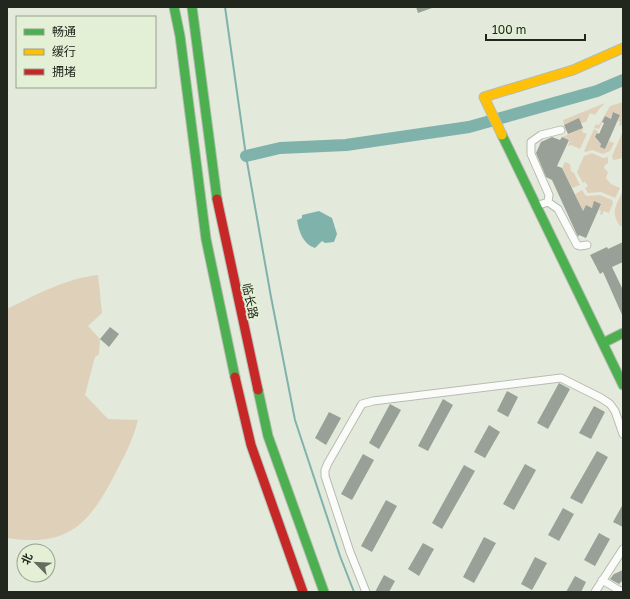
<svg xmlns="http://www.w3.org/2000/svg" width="630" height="599" viewBox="0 0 630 599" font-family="'Golos Text','Noto Sans SC',sans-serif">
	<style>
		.green { fill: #dfd0ba }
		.water { fill: #80b2ac }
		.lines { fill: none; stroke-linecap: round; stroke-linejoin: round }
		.stream { stroke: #80b2ac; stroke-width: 2 }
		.river { stroke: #80b2ac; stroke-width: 12 }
		.building { fill: #98a097 }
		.street-casing { stroke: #b6bcb1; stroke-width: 9 }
		.fast-casing { stroke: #b6bcb1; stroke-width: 11 }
		.slow-casing { stroke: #b6bcb1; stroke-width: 11 }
		.jam-casing { stroke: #b6bcb1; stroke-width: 11 }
		.street { stroke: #fbfcfa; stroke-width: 7 }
		.fast { stroke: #4caf50; stroke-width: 9 }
		.slow { stroke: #ffc107; stroke-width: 9 }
		.jam { stroke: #c62828; stroke-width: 9 }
		.labels { text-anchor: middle; stroke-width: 4; stroke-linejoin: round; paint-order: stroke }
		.street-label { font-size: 12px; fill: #22271d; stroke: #e3f0d6 }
	</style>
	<rect width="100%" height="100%" fill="#e3eadc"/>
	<path class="green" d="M623,102V124L621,126L619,125L620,122L618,121L620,115L614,112L611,119L605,116L599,129L594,128L596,124L599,125L610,106Z
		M605,103L599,109L595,115L590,113L586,122L581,123L579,119L564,125L563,120Z
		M583,128L582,132L587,134L580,149L571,145L568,146L570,140L562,137Z
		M594,129L598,131L595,138L601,144L600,147L605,149L609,141L614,143L610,151L603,154L592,150L586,152L584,151Z
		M623,131V158L613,160L612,156Z
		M592,153L603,158L608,157V163L605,165L604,168L608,172L606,178L611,184L620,188L615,198L601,192L588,193L585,188L588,186L585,182L583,183L577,172L584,156Z
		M565,162L570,164L571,171L574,173L580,185L572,188L562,168Z
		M582,190L586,196L600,195L612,200L613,203L609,213L604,211L602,215L600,214L601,211L599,210L601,204L595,202L592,208L586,205L583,211L575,194Z
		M623,190V222L621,227C609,212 617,205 623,190Z
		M98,275L102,313L88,326L100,339L99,354L95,357L85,395L108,419L138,420C133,440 124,457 114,476C88,526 67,547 7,538V309C35,295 67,278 98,275Z"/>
	<path class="water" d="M319,211L332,218L337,234L334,242L325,243L322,241L315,248C303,244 299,232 297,220L302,218V215Z"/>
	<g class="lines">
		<path class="stream" d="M225,7L246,156L271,297L295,420L340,556L354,592"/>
		<path class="river" d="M246,156L280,148L346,145L469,127L597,91L623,80"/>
	</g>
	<path class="building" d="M416,7H432V8L418,13Z
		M613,112L620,115L605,149L600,147L601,144L595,137L597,133L599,134L604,123L602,122L605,116L611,119Z
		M579,118L583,128L568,134L564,125Z
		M552,137L560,140L562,137L569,140L557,166L562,168L583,211L586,205L592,208L594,201L601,204L586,238L579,235L578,237L552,180L546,177L536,153L541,142Z
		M623,242V262L612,267L623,290V317L603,272L600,274L590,255L607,247L608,249Z
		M110,327L119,334L109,347L100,339Z
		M559,383L570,389L548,429L537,423Z
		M507,391L518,397L508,417L497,411Z
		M443,399L453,405L428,451L418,446Z
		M390,404L401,410L379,449L369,443Z
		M594,406L605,412L591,439L579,433Z
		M329,412L341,418L326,445L315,438Z
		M489,425L500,432L485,458L474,452Z
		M597,451L608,457L582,504L570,498Z
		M363,454L374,460L352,500L341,494Z
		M525,464L536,470L514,510L503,504Z
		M464,465L475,471L442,529L432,523Z
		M386,500L397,506L372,552L361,546Z
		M623,504V527L613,522Z
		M563,508L574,514L559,541L548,535Z
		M599,533L610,539L595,566L584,560Z
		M484,537L496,543L474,583L463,577Z
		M423,543L434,549L419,576L408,569Z
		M535,557L547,563L532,590L521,584Z
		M623,570V580L619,584L610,579L614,574Z
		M384,575L395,581L389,592H375Z
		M575,576L586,582L581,592H566Z"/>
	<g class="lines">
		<g class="street-casing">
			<path id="street" d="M548,202L558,209L577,245L580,246L587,245
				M536,206L548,202L549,195L531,154V142L541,135L561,130
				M602,580L622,592
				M366,592L350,552L325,476V470L328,463L362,404L373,401L561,378L601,398L610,404L615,411L623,434
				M595,592L623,549"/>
		</g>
		<g class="fast-casing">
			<path id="fast" d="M174,7L180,36L206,239L235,377
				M192,7L217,199
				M502,135L623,385
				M603,343L623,333
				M258,390L268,436L324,592"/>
		</g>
		<g class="slow-casing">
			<path id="slow" d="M502,135L484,97L573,70L623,48"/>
		</g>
		<g class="jam-casing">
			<path id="jam" d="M217,199L258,390
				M235,377L251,445L303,592"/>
		</g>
		<use href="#street" class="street"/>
		<use href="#fast" class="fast"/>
		<use href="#slow" class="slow"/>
		<use href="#jam" class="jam"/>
	</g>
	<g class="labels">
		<g class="street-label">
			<text transform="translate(250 301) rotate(78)" y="4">临长路</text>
		</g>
	</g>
	<rect width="630" height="599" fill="none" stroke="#22271d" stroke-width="16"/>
	<rect x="16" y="16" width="140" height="72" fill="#e3f0d6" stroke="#96a08c"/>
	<rect x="24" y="29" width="20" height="6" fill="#4caf50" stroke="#96a08c"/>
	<text x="52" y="36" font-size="12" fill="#22271d">畅通</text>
	<rect x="24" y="49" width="20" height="6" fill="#ffc107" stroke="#96a08c"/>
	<text x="52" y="56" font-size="12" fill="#22271d">缓行</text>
	<rect x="24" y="69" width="20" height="6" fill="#c62828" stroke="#96a08c"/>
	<text x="52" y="76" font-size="12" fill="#22271d">拥堵</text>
	<g transform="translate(36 563) rotate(294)"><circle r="19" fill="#e3f0d6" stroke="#96a08c"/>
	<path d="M0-3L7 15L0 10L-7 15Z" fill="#666b60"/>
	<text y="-6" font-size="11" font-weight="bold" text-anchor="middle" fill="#22271d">北</text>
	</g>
	<path d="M486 34v6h99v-6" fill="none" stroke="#22271d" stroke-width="2"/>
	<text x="492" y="34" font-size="12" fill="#22271d" stroke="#e3f0d6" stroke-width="3" paint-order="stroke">100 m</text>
</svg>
